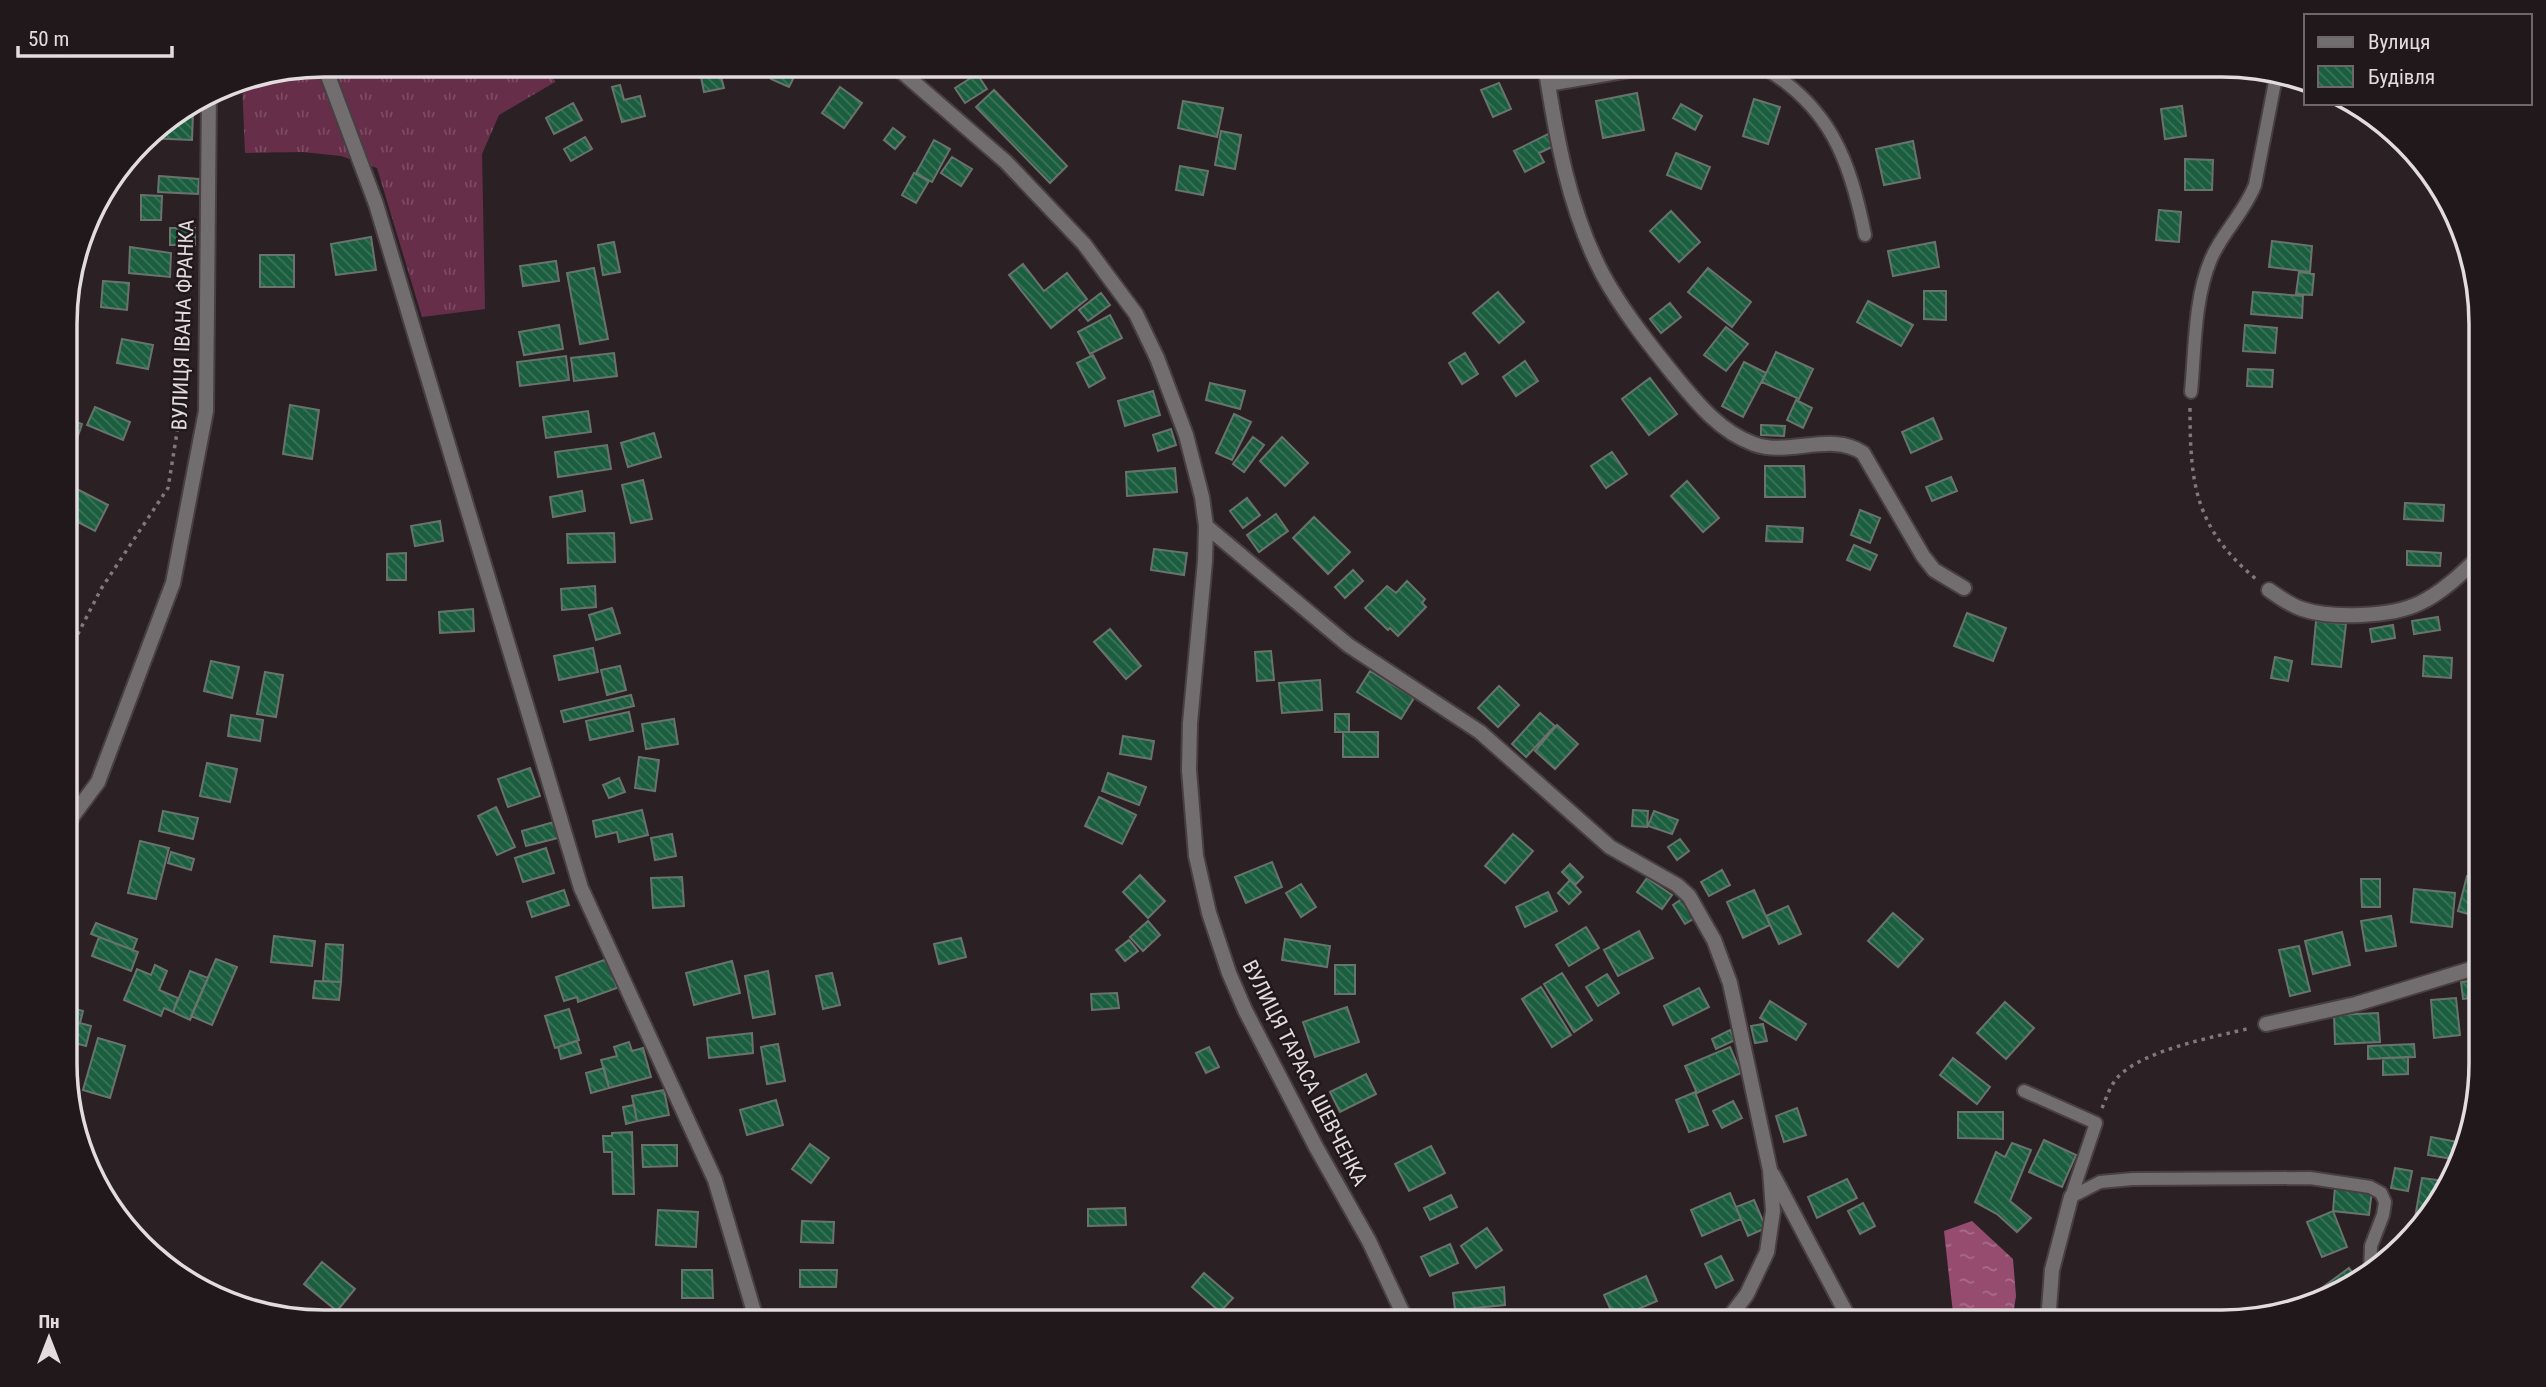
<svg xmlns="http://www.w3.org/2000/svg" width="2546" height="1387" viewBox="0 0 2546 1387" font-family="'Roboto Condensed',sans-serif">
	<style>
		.grass { fill: url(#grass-tufts) }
		.water { fill: url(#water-ripples) }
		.building { fill: url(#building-back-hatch); stroke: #69736d; stroke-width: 2 }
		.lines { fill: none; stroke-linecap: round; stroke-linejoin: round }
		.lane-casing { stroke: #483f43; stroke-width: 16 }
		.street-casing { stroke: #483f43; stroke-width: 18 }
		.path { stroke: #81787c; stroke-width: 3.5; stroke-dasharray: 3.5 5; stroke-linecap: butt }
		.lane { stroke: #726d6f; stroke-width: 12 }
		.street { stroke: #726d6f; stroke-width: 14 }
		.labels { text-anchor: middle; stroke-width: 5; stroke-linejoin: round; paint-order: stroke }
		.street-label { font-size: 21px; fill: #e3dcdf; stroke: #21181c }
		.rim { fill: none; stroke: #e3dcdf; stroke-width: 3.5 }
	</style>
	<defs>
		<pattern id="grass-tufts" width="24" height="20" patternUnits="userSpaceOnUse" patternTransform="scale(1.75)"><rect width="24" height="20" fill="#672e4a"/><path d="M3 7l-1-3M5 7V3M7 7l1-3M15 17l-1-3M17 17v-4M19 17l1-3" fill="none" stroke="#7d4c64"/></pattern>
		<pattern id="water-ripples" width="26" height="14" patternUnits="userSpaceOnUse" patternTransform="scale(1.75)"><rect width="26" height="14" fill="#954c6f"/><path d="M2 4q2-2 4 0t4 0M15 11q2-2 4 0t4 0" fill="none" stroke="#a96e8a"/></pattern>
		<pattern id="building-back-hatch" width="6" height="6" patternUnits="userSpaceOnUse" patternTransform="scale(1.75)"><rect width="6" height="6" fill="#1b5e3f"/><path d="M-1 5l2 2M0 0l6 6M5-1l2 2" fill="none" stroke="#3c745a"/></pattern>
	</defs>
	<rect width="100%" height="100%" fill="#2b2125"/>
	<path class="grass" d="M324,65H547L555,82L499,115L482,154L485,309L422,317L377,168L341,156L303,152L245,153L242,81Z"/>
	<path class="water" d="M1972,1221L2013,1259L2016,1296L2014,1309C1994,1322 1977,1322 1954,1322L1944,1231Z"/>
	<path class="building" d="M777,65H800L789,87L771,79Z
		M720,73L724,88L704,92L701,77Z
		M977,74L987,89L965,103L955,88Z
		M1499,83L1511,109L1493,117L1481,90Z
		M620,85L624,100L640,96L645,116L622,122L612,87Z
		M840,87L862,103L844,128L822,113Z
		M994,90L1067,166L1050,183L976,107Z
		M1637,93L1644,130L1603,138L1596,101Z
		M1754,99L1780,107L1768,144L1743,136Z
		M1183,101L1223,108L1217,137L1178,128Z
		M573,103L582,120L554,134L546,118Z
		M1681,104L1702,116L1695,130L1673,118Z
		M2182,106L2186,136L2165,139L2161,109Z
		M179,113H193L192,140L146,138L153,129Z
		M893,128L905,137L895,149L884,140Z
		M1221,131L1241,135L1235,169L1215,165Z
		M1548,134L1554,146L1539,153L1544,162L1525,172L1514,151Z
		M585,137L592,149L571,161L564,149Z
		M934,140L950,149L932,182L916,173Z
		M1913,141L1920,178L1884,185L1876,149Z
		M1676,153L1710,167L1701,189L1667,175Z
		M952,157L972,169L961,186L941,173Z
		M2185,159L2213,160L2212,190H2185Z
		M1180,166L1208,171L1203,195L1176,190Z
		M914,173L929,181L916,203L902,195Z
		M159,176L199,179L198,194L158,192Z
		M141,195L162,196L161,220H141Z
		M2159,210L2181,212L2179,242L2156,240Z
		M1671,211L1700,242L1679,262L1650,231Z
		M170,228H195V245H170Z
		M371,237L376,270L336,275L331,244Z
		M2272,241L2312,246L2310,272L2269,267Z
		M614,242L620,272L603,275L598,245Z
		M1935,242L1939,267L1893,276L1888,251Z
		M130,247L171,253L170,277L129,273Z
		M260,255H294V287H260Z
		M556,261L559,281L523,286L520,266Z
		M1023,264L1044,291L1067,273L1087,299L1051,328L1009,275Z
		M594,268L608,339L580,344L567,273Z
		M1708,268L1751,302L1732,327L1688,292Z
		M2299,272L2314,274L2312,295L2296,294Z
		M103,281L129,283L127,310L101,307Z
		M1924,291H1946V320L1924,319Z
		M1498,292L1524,322L1499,343L1473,313Z
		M2253,292L2303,296L2302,318L2251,314Z
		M1101,293L1110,305L1088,321L1079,310Z
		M1868,301L1913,325L1901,346L1857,322Z
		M1670,303L1681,317L1661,333L1650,319Z
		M1110,315L1122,338L1090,354L1078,332Z
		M559,325L563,349L524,355L519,332Z
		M2245,325L2277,328L2275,353L2243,351Z
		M1726,327L1748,344L1726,371L1704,355Z
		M122,339L153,345L148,369L117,363Z
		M1776,352L1813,369L1799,399L1762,382Z
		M614,353L617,376L574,381L571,358Z
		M1465,353L1478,374L1462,384L1449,363Z
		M1093,355L1105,378L1089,387L1077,363Z
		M566,356L569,380L520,386L517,362Z
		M1525,361L1538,381L1516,396L1503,377Z
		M1744,362L1766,373L1743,417L1722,406Z
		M2248,369L2273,370L2272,387L2247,386Z
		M1650,378L1677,414L1649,435L1622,399Z
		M1210,383L1245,391L1240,409L1206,400Z
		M1153,391L1160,415L1125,426L1118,401Z
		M1796,400L1812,408L1803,428L1787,420Z
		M290,405L319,410L312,459L283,454Z
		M95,407L130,422L123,440L87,425Z
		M588,411L591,432L546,438L543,417Z
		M1234,414L1251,422L1232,460L1216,453Z
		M66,418L82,424L72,453L66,451Z
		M1933,418L1942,439L1911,453L1902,432Z
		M1761,425L1785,426L1784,436L1761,435Z
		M1171,429L1176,445L1158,451L1153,435Z
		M654,433L661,457L628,467L621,443Z
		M1253,437L1264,445L1244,472L1233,464Z
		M1282,437L1308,463L1285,486L1260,461Z
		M607,445L611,469L558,477L555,452Z
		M1612,452L1627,474L1606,488L1591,466Z
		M1765,466H1804L1805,497H1765Z
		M1175,468L1177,492L1127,496L1126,472Z
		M1951,477L1957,491L1932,501L1926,487Z
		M643,480L652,519L631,523L622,485Z
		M1687,481L1719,518L1703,532L1671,496Z
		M71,486L108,505L95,531L66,516V496Z
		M582,491L585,511L553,517L550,497Z
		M1247,498L1260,515L1243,528L1230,511Z
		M2405,503L2444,505L2443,521L2404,519Z
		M1860,510L1880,518L1870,543L1851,535Z
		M1276,514L1288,531L1259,552L1247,535Z
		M1314,517L1350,552L1328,574L1293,538Z
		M440,521L443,541L415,546L411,526Z
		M1767,526L1803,528L1802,542L1766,541Z
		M614,533L615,562L568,563L567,534Z
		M1854,545L1877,555L1870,570L1847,560Z
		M1154,549L1187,553L1184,575L1151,570Z
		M2407,551L2441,553L2440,566L2407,565Z
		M406,553V580H387V554Z
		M1353,570L1363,581L1345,598L1335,587Z
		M1407,581L1425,599L1422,603L1426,607L1398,636L1390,628L1388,630L1365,608L1387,586L1396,593Z
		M595,586L596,607L562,610L561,589Z
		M2475,606H2480V635H2474Z
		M612,608L620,633L596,640L589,615Z
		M473,609L474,631L440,633L439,612Z
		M1967,613L2006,628L1993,661L1954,646Z
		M2438,617L2440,630L2414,634L2412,621Z
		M2316,621L2346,624L2341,667L2312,664Z
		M2393,625L2395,638L2372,642L2370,629Z
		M1110,629L1141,666L1126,679L1094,642Z
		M593,648L598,672L559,680L554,656Z
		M1271,651L1274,680L1257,681L1255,652Z
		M2424,656L2452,658L2451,678L2423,676Z
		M2275,657L2292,661L2288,681L2271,678Z
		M211,661L239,667L232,698L204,691Z
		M620,666L626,690L607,695L601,670Z
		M1370,671L1414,698L1401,719L1357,692Z
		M265,672L283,675L276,717L257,714Z
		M1320,680L1322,710L1282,713L1279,683Z
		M1499,686L1519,705L1498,727L1478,708Z
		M631,695L634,706L564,722L561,711Z
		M629,712L633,731L590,740L586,721Z
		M1540,713L1555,726L1526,757L1512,744Z
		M1335,714H1349V732H1335Z
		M231,715L263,720L260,741L228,736Z
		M674,719L678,744L646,749L642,724Z
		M1557,725L1578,744L1555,769L1535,751Z
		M1343,732H1378V757H1343Z
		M1123,736L1154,741L1151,759L1120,754Z
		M639,757L659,760L655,791L635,788Z
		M207,763L237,769L230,802L200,796Z
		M530,768L540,796L508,807L498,779Z
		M1108,773L1146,787L1139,805L1102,791Z
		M619,778L625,792L609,798L603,785Z
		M1099,797L1136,815L1122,844L1085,826Z
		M496,807L515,847L497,855L478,816Z
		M642,810L648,835L619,842L617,832L596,837L593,821Z
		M1633,810L1648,811L1647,827L1632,826Z
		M163,811L198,818L193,839L159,831Z
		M1654,811L1678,820L1672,834L1648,826Z
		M554,822L558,838L526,846L522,831Z
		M672,834L676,856L655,860L651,838Z
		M1513,834L1533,851L1505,883L1485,866Z
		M1680,839L1689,851L1677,860L1668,847Z
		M140,841L169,848L156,899L128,893Z
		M546,848L554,873L523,882L515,858Z
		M171,852L194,859L191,870L168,863Z
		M1272,862L1282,887L1246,903L1235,877Z
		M1570,864L1583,877L1575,885L1562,872Z
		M1722,870L1730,885L1709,896L1701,882Z
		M1140,875L1165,901L1148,918L1123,892Z
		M2467,876L2481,880V894L2475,916L2458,911Z
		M682,877L684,906L653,908L651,878Z
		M1647,878L1672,895L1662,909L1637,892Z
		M2361,879H2380V907H2362Z
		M1570,880L1581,892L1569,904L1558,893Z
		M1301,884L1316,907L1301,917L1286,893Z
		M2414,889L2455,893L2452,927L2411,922Z
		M564,890L569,905L532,917L527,902Z
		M1754,890L1770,925L1743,938L1727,902Z
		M1548,892L1557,911L1525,927L1516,907Z
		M1683,898L1695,918L1685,924L1673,905Z
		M1788,906L1801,934L1779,944L1766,916Z
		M1893,913L1923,939L1898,967L1868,941Z
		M2391,916L2396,946L2366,951L2361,921Z
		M1148,921L1160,935L1143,951L1130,937Z
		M96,923L137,939L133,950L91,934Z
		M1586,927L1599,948L1569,966L1556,945Z
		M1639,931L1653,958L1618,976L1604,950Z
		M2342,932L2350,965L2313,974L2305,941Z
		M274,936L315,941L312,966L271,962Z
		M99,937L138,952L131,971L92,956Z
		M961,938L966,957L939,964L934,944Z
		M1285,939L1330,946L1327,967L1282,960Z
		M1129,940L1138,951L1125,961L1116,950Z
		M326,944L343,945L341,982L323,981Z
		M2299,946L2310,991L2290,996L2279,950Z
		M216,959L237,967L212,1025L191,1016Z
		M607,959L617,988L578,1002L577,997L564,1001L556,977Z
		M732,961L740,993L694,1005L686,973Z
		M155,965L167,971L159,990L178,998L173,1012L164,1008L161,1016L124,1000L137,969L151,975Z
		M1335,965H1355V994H1335Z
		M190,971L208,978L190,1020L173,1012Z
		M768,971L775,1014L753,1018L745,976Z
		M832,973L840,1005L823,1009L816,976Z
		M1562,973L1592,1020L1574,1032L1544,984Z
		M1607,974L1619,993L1598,1006L1586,987Z
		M2481,980V997L2463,999L2461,982Z
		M315,981L341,982L339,1000L313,998Z
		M1541,987L1571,1035L1552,1047L1522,999Z
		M1699,988L1709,1007L1673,1025L1664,1006Z
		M1117,993L1119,1008L1092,1010L1091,994Z
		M2456,998L2460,1035L2434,1038L2431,1000Z
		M1770,1001L1806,1024L1796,1040L1760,1018Z
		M2005,1002L2034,1028L2006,1059L1977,1033Z
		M67,1007L83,1011L80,1023L91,1026L86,1046L67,1041Z
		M1347,1007L1359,1042L1315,1057L1303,1022Z
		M569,1009L579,1040L555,1048L545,1016Z
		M2378,1013L2380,1042L2335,1044L2334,1015Z
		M2481,1015V1036L2470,1037L2469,1016Z
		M1763,1024L1767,1041L1755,1043L1751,1026Z
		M1730,1030L1735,1040L1716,1049L1712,1039Z
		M752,1033L753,1053L709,1058L707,1038Z
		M98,1038L125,1046L110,1098L83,1090Z
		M577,1041L581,1053L561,1059L558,1047Z
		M629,1042L632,1051L643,1048L651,1077L609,1088L601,1060L617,1056L614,1047Z
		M778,1044L785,1081L767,1084L761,1047Z
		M2414,1044L2415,1057L2368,1059V1046Z
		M1209,1047L1219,1067L1206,1073L1196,1053Z
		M1730,1047L1741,1073L1697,1093L1685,1066Z
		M2408,1057V1074L2383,1075V1058Z
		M1953,1058L1990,1087L1977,1104L1940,1075Z
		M604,1068L609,1088L591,1093L586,1073Z
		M1366,1074L1376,1094L1340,1112L1330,1092Z
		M664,1090L669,1115L637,1121L632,1096Z
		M1695,1092L1708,1125L1689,1132L1676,1100Z
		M776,1100L783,1125L747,1135L740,1110Z
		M1733,1101L1742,1118L1722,1128L1713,1111Z
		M634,1105L637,1121L626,1124L623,1107Z
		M1797,1108L1806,1135L1784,1142L1776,1116Z
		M1958,1112H2003V1139L1958,1138Z
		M632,1132L634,1194H613L612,1152H604L603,1136H612V1133Z
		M2431,1137L2463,1143L2459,1160L2428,1155Z
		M2044,1140L2076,1155L2062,1187L2029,1172Z
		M2012,1143L2031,1150L2010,1201L2031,1218L2017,1232L1997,1214L1975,1202L1996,1152L2005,1157Z
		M810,1144L829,1158L811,1183L792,1169Z
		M642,1145H677V1166L643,1167Z
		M1431,1146L1445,1173L1409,1191L1395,1164Z
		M2395,1168L2412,1171L2408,1191L2391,1188Z
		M2422,1178L2452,1182L2423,1225L2414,1223Z
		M1847,1179L1857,1198L1817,1218L1808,1197Z
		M2335,1187L2372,1190L2369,1215L2333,1211Z
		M1730,1193L1741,1219L1702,1236L1691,1210Z
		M1451,1195L1457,1207L1430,1220L1424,1208Z
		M1754,1200L1766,1228L1748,1236L1736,1207Z
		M1863,1203L1875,1226L1860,1234L1848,1211Z
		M1125,1208L1126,1225L1088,1226V1209Z
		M658,1210L698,1212L696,1247L656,1245Z
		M2333,1211L2347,1247L2322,1257L2307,1222Z
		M802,1221L834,1222L833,1243L801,1242Z
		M1487,1228L1502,1250L1476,1268L1461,1246Z
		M1450,1244L1458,1263L1430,1276L1421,1257Z
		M158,1245L189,1270L184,1275L154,1250Z
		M1721,1256L1733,1280L1716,1288L1705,1264Z
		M322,1262L355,1289L337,1311L304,1284Z
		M2349,1268L2359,1282L2317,1303L2312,1295Z
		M682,1270H712L713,1298H682Z
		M800,1270H837L836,1287H800Z
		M1204,1273L1233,1298L1220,1312L1192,1287Z
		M1646,1276L1657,1301L1615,1319L1604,1295Z
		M1504,1287L1505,1305L1455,1310L1453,1293Z"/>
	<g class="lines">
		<g class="lane-casing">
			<path id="lane" d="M1759,65C1830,105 1850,160 1865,235
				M1548,85L1664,65
				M2191,392C2195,351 2194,298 2211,259C2222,233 2244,213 2255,185L2276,77
				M2024,1091L2096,1123L2071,1197
				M2071,1197L2100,1182L2133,1179L2310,1178L2370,1187L2381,1193L2385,1202L2383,1215L2371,1246L2370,1275"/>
		</g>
		<g class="street-casing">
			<path id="street" d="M324,65L376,204L581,888L715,1180L757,1322
				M894,65L1006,162L1084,244L1136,314L1157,358L1186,435L1202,497L1206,526L1205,561L1190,723L1189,770L1196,856L1209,913L1229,973L1245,1010L1316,1147L1369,1241L1407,1322
				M1545,65C1556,136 1569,211 1603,275C1622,310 1649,344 1674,375C1696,402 1720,432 1754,444C1789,457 1831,431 1863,453L1923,556L1934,570L1964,588
				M1206,526L1348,645L1480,732L1610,847L1677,885L1689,896L1714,940L1730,983L1770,1170L1773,1211L1767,1252L1747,1294L1726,1322
				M2269,590C2279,597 2290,605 2302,609C2332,619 2391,617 2420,603C2443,592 2462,573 2480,556
				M66,825L98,782L173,583L206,411L209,94
				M2266,1024L2356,1004L2481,966
				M1773,1175L1851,1322
				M2048,1322L2052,1270L2071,1197"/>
		</g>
		<path class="path" d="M2190,408C2190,484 2195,528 2256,579
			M66,657L101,589L168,488L187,371
			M2102,1108C2106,1099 2110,1086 2117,1078C2142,1050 2214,1037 2251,1028"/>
		<use href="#lane" class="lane"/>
		<use href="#street" class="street"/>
	</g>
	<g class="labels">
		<g class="street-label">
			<text transform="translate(183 325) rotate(-88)" y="7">ВУЛИЦЯ ІВАНА ФРАНКА</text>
			<text transform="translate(1305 1073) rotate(63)" y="7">ВУЛИЦЯ ТАРАСА ШЕВЧЕНКА</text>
		</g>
	</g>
	<path d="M0 0H2546V1387H0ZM324 77H2222A247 247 0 0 1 2469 324V1063A247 247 0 0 1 2222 1310H324A247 247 0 0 1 77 1063V324A247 247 0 0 1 324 77Z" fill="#21181c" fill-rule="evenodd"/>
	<path class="rim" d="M324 77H2222A247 247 0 0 1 2469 324V1063A247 247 0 0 1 2222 1310H324A247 247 0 0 1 77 1063V324A247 247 0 0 1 324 77Z"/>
	<rect x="2304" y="14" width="228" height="91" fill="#21181c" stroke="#6f666a" stroke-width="2"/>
	<rect x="2318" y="37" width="35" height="10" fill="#726d6f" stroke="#6f666a" stroke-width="2"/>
	<text x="2368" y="49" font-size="21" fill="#e3dcdf">Вулиця</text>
	<rect x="2318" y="66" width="35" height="21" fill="url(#building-back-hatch)" stroke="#6f666a" stroke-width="2"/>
	<text x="2368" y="84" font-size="21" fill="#e3dcdf">Будівля</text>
	<g transform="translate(49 1338)" stroke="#21181c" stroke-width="5" paint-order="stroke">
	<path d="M0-5L12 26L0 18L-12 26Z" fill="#e3dcdf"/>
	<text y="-10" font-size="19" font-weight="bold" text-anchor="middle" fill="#e3dcdf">Пн</text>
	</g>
	<path d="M18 46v10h154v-10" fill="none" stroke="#e3dcdf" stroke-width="3.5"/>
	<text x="28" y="46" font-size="21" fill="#e3dcdf" stroke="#21181c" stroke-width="5" paint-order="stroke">50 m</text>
</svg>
